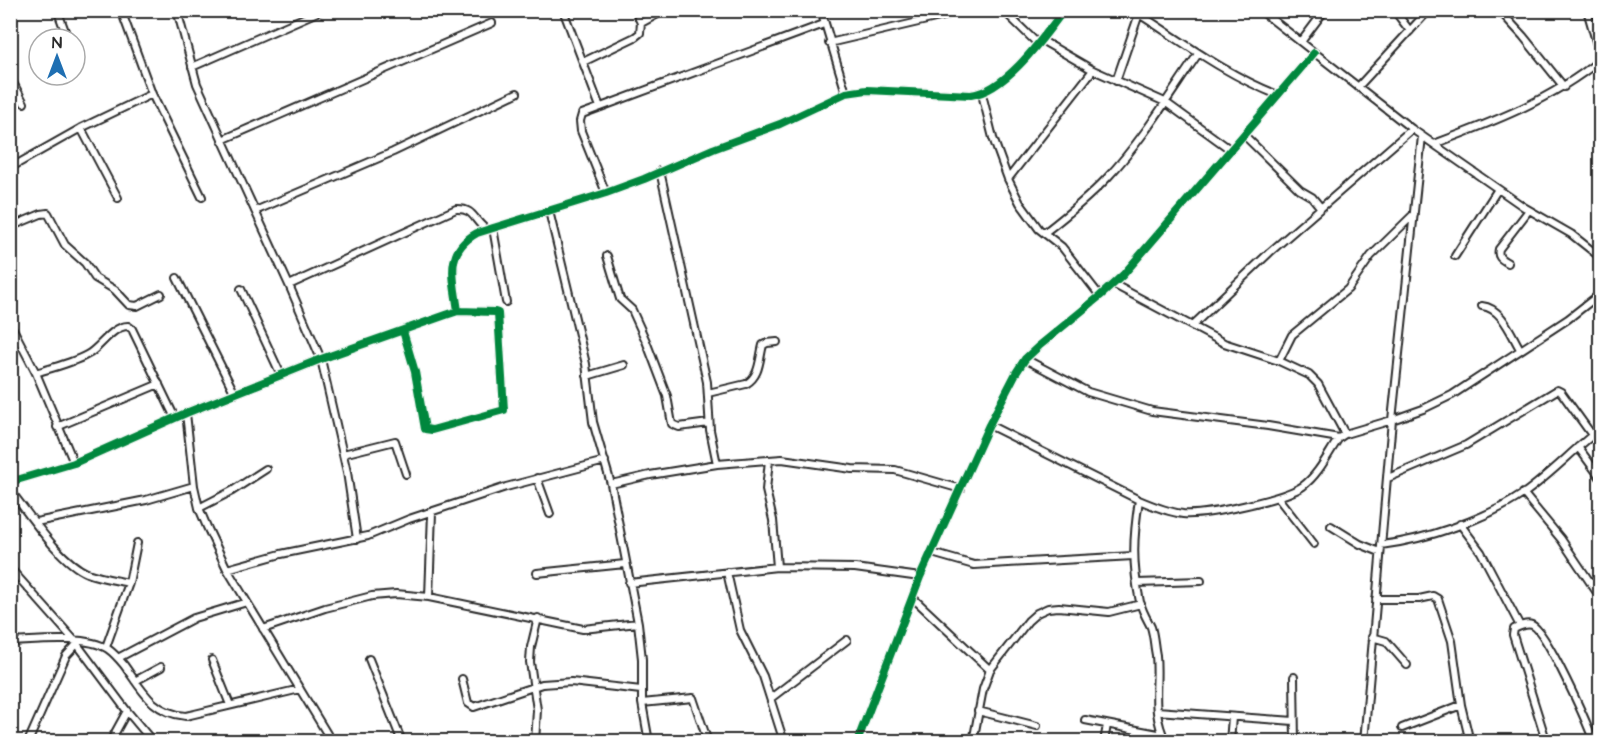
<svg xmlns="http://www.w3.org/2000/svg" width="1611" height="752" viewBox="0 0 1611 752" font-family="'Architects Daughter',sans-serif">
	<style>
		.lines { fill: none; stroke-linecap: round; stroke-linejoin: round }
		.street-casing { stroke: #2b2b2b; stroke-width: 10 }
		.street { stroke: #fff; stroke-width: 6 }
		.cycleway-casing { stroke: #fff; stroke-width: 11 }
		.cycleway { stroke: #00873e; stroke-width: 8 }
	</style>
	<rect width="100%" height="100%" fill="#fff"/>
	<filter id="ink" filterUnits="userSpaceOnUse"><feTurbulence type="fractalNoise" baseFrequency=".0167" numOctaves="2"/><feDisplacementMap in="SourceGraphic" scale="12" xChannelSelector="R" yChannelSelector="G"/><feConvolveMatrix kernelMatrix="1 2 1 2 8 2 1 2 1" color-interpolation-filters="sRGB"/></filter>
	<g filter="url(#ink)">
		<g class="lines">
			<g class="street-casing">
				<path id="street" d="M59,10L58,12L65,31
					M121,10L152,94L202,197
					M177,10L197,84L289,285L321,359L347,472L357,539
					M563,10L600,107
					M821,10L846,93
					M1003,10L1038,44
					M1260,10L1412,129L1524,207L1571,234L1600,257
					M1394,10L1410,31
					M1499,10L1523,36L1564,87
					M1587,10L1600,55
					M1139,14C1186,44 1225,74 1278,95
					M641,23L665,10
					M1041,40L1093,70L1165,102L1231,150
					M1301,42L1325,10
					M829,43L944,16L958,10
					M583,62L635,37L640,33L641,23L635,10
					M192,67L322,10
					M10,77L24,103
					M1116,81L1140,11
					M1358,87L1429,10
					M982,94L993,138L1008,179L1020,203L1039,229L1062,247L1100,296
					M81,128L118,198
					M1244,135L1300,190L1312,197L1321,208
					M222,140L492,23
					M1434,144C1493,122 1551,100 1600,60
					M10,168L81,128L152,94
					M660,171L707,382L710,430L717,464
					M1008,179L1093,70
					M606,193L581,131L580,121L582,114L824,24
					M255,211L393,152L517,93
					M549,211L586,364L593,422L611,484L638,623L642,659V703L649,742
					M10,227L41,214L48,213L65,245L85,263L95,278L115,290L129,305L137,306L161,294
					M493,228L506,302
					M1044,233C1066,216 1088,198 1107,178C1142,141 1169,96 1198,54
					M607,256L620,299L632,310L646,341L667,396L672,424L679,427L709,423
					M1455,256L1498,189
					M1508,263C1501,259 1497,257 1499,249L1529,210
					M177,278L235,394
					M1113,284L1224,343L1279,361L1309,375L1318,384L1345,434
					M289,285L456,209C475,208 473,221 487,230
					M241,289L281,375
					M1482,306C1502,308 1511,334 1520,349
					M458,311C454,279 443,252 477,233L606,193L644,179L713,149L780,124L846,93L867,90L971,95C1006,91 1043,38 1064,10
					M10,323L36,373L74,463
					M1192,326L1270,252L1412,129
					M1025,359L1088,392L1152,411L1268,426L1339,438
					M1279,361L1292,335L1348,289L1371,256L1414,214
					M36,373C53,367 74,363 90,353C102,345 113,326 128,326L132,329L175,418
					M587,376L624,365
					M708,393L746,384C760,376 759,360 763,345L767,343L777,342
					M186,413L194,486L199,508L207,527L227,569L332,742
					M989,425L1139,500C1153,506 1168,512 1183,514C1206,516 1284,499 1303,486C1319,474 1328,454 1339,438L1345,434L1392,420L1423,409L1452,395L1568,319L1600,294
					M57,427L159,384
					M1578,447L1600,477
					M343,454L395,441L406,474
					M769,460L766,490L773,520L777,567
					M537,478L550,514
					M1388,478L1466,445L1557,390L1561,392L1592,435
					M10,482L74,463L186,413L321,359L446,315L458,311L495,312L498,313L504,410L432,430L425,429L415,372L403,331
					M611,484L650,475L717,464L782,459L852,469L895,470L961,489
					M10,490C30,515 59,561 87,573C101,578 115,580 129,583
					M1523,493L1561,539L1600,597
					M1278,498L1314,544
					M1139,500C1133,538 1132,563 1140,602C1142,611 1147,619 1151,627C1154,636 1154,646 1156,655C1159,688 1150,709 1166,742
					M199,508L232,491L266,469
					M36,522L146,500L194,486
					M1460,524L1481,552L1520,626
					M1331,526L1360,544L1380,552
					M1381,545C1424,540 1487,519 1523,494C1550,475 1574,449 1600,429
					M932,553L974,565L1133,556
					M10,568L74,640L127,711L153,742
					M227,569L281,554L368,536L409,519L506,487L605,461
					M727,572L740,630L763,676L784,742
					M537,573L625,564
					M629,583L777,567L855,568L920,577
					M1137,583L1201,581
					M1591,583L1600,578
					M429,597L432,512
					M913,598L990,670
					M1376,599H1419L1433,596L1438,599L1452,641L1461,705L1470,742
					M263,629L325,608L372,596L396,594L429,597L583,629L638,623
					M1372,637L1386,641L1407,665
					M10,642C37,641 85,635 108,649C114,653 119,659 124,665C142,690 152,713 186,716L300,689
					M106,647L129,583L137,543
					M118,658L194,618L247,602
					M369,659L402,742
					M212,660L230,705
					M1294,677L1295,742
					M462,679L468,703L474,707L542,684L571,682L641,690
					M135,681L161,667
					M771,698L847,640
					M642,703L693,698L708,742
					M978,711L1037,726
					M1157,711L1294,721
					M1085,720L1163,735
					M1402,728L1461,705
					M1546,740L1513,635L1514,629C1520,626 1526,623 1532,625C1546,630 1587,723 1594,742
					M28,742L66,656L77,644
					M110,742L127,711
					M535,742L537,710L530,662L531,647L538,618
					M857,742L920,577L989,425L1016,373L1025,359L1039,346L1100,296L1123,275L1314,53
					M973,742L983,689L990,670L1028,621L1037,613L1048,608L1059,607L1109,612L1141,604
					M1104,742L1107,725
					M1230,742L1232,717
					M1364,742L1392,420L1422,136"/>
			</g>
			<use href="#street" class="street"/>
			<g class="cycleway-casing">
				<path id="cycleway" d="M458,311C454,279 443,252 477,233L606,193L644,179L713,149L780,124L846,93L867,90L971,95C1006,91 1043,38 1064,10
					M10,482L74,463L186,413L321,359L446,315L458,311L495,312L498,313L504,410L432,430L425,429L415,372L403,331
					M857,742L920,577L989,425L1016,373L1025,359L1039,346L1100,296L1123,275L1314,53"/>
			</g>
			<use href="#cycleway" class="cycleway"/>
		</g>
	</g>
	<rect width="1611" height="752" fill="none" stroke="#fff" stroke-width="36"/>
	<rect x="18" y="18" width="1575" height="716" fill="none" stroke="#2b2b2b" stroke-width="2" filter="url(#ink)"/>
	<g transform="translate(57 57)"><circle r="28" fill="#ffffff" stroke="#aaaaaa" stroke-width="1.5"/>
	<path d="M0-4.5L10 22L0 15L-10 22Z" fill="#1f6fb2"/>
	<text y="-9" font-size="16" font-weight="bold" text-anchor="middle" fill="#2b2b2b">N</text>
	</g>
</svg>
